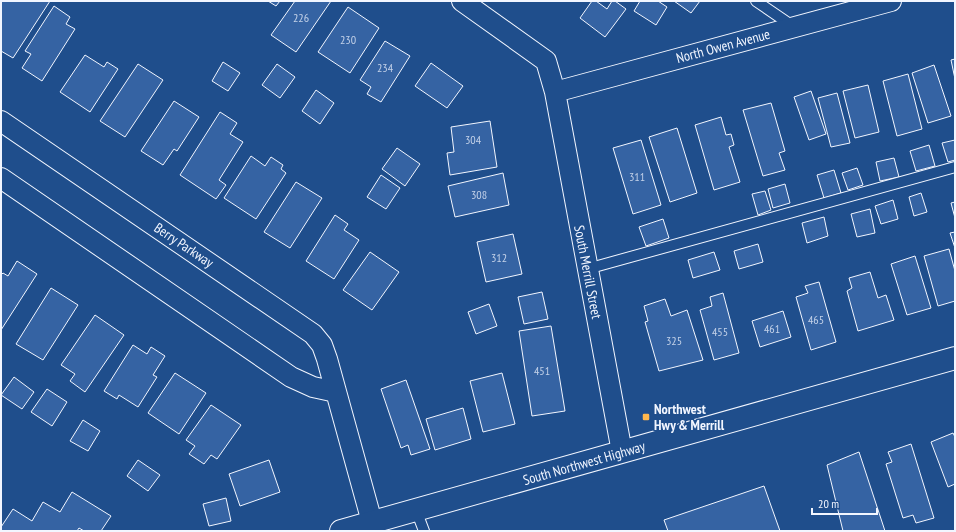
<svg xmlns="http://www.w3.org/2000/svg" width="956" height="532" viewBox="0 0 956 532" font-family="'PT Sans Narrow',sans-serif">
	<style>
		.building { fill: #3563a3; stroke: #f2f6ff }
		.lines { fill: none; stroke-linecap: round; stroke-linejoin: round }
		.lane-casing { stroke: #f2f6ff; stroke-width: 12 }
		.street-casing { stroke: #f2f6ff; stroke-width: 22 }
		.secondary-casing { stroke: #f2f6ff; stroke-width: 24 }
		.lane { stroke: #1f4e8c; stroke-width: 10 }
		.street { stroke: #1f4e8c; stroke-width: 20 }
		.secondary { stroke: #1f4e8c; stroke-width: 22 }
		.poi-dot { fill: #ffb74d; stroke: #1f4e8c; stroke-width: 1.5 }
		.labels { text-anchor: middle; stroke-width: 3; stroke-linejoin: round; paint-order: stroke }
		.number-label { font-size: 12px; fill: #c3d1e8 }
		.street-label { font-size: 14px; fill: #f2f6ff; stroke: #1f4e8c }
		.poi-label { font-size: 14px; font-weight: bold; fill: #f2f6ff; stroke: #1f4e8c; text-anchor: start }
	</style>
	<rect width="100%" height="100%" fill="#1f4e8c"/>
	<path class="building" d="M1,1H50L13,58L1,51Z
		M268,1H280L276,6Z
		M295,1H331L296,52L271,35Z
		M592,1H596L607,9L612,1H615L626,9L605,37L580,18Z
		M640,1H658L667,7L656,25L634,11Z
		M674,1H700L691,13Z
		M54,6L70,17L66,24L75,29L42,81L22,68L31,54L25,51Z
		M348,7L379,28L350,73L318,52Z
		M385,41L410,56L381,102L367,94L371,87L360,80Z
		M85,55L104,67L107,62L118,69L90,112L60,92Z
		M955,59V79L951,60Z
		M223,62L240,73L228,91L212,81Z
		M431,63L463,86L447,108L415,86Z
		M138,64L163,80L125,137L100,121Z
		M277,64L295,77L280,98L262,85Z
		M934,65L951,116L928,123L912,73Z
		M908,74L922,129L897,136L883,81Z
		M868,85L879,132L855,138L843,91Z
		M316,90L334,103L320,124L302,111Z
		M811,91L826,134L809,140L794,97Z
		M837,93L850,143L831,147L818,98Z
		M174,101L199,117L177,151L174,149L163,165L141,151Z
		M771,103L785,151L779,153L785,170L763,176L743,110Z
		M220,112L237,123L230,134L243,142L219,180L226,185L216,199L180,175Z
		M721,117L726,135L731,134L734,145L729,147L740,182L714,190L695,125Z
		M490,121L497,167L450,175L447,153L454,152L451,127Z
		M677,128L697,193L670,202L649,137Z
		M641,140L661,205L633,214L613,148Z
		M955,140V160L948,162L942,143Z
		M929,145L935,166L916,171L910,151Z
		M397,148L420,164L405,186L382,169Z
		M251,156L265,166L271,157L283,165L281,169L286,173L256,219L224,198Z
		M894,158L899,177L880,181L876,162Z
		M857,168L863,185L848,190L842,173Z
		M834,170L841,193L824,198L817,175Z
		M503,173L509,205L455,217L448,186Z
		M381,175L400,188L386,209L367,197Z
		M296,182L322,198L290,248L264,232Z
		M785,184L790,203L773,208L768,189Z
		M765,191L771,210L758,215L752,194Z
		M921,193L927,212L914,216L909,197Z
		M893,200L898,219L881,224L875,206Z
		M955,202V218L951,203Z
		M870,209L875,233L857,237L851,214Z
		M335,215L348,224L344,230L359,240L334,279L306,261Z
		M824,217L828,236L807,243L802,223Z
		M663,219L669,238L646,246L639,227Z
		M955,232V248L950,233Z
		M513,234L522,274L486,282L477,242Z
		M758,244L763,262L739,269L734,251Z
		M949,249L955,271V301L938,306L924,256Z
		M370,252L399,272L372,310L343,290Z
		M714,252L720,270L693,278L688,260Z
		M915,256L931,308L907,315L891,264Z
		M17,261L37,274L1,330V275L3,273L8,276Z
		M870,272L878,298L886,295L894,320L858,331L847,291L852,288L849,278Z
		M819,282L836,342L811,350L796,297L808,293L805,286Z
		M51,288L78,305L43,360L16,344Z
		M542,292L548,319L524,324L518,297Z
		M723,293L739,353L714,360L700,310L712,306L710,297Z
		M665,299L671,316L687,310L703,360L659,371L645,322L648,321L644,306Z
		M489,304L497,326L476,334L468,312Z
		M783,311L791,337L760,347L752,321Z
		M95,315L124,335L85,392L70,381L75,374L61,365Z
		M551,326L565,411L532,416L519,331Z
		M133,345L147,354L151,347L165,356L153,375L157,377L138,407L119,395L117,399L104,391Z
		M175,373L206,393L179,434L148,413Z
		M502,373L515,424L483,432L470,381Z
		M14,377L34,392L22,409L1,395Z
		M406,380L430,449L411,455L408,445L401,448L381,389Z
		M47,389L67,402L52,426L31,412Z
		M211,405L241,425L217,459L211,455L204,464L189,454L195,446L186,440Z
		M463,408L471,439L435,450L426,419Z
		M83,420L100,431L88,451L70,441Z
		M953,433L955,437V484L948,487L931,442Z
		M911,444L934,518L916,523L913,515L903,518L886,464L892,462L888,452Z
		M859,452L885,531H843L827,465Z
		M138,460L160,475L148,491L127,476Z
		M269,460L280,492L240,506L229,474Z
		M764,486L780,531H668L664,520Z
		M72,492L111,516L101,531H84L79,528L77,531H1V527L13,509L32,521L43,502L60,512Z
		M226,498L231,521L209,526L203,504Z"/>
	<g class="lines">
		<g class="lane-casing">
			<path id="lane" d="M756,1L794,27
				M587,269L955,167
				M416,510L424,531"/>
		</g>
		<g class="street-casing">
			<path id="street" d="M462,1L546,61L555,92L622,452
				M555,92L891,1
				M1,121L313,334L322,345L327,359L372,522
				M1,178L291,377L313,387L336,392"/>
		</g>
		<g class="secondary-casing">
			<path id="secondary" d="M341,531L955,358"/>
		</g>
		<use href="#lane" class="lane"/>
		<use href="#street" class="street"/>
		<use href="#secondary" class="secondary"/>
	</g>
	<rect class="poi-dot" x="642" y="413" width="8" height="8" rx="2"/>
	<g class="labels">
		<g class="number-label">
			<text x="301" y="22">226</text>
			<text x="348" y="44">230</text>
			<text x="385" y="72">234</text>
			<text x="473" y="144">304</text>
			<text x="637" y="181">311</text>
			<text x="479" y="199">308</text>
			<text x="499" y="262">312</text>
			<text x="816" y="324">465</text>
			<text x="772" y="333">461</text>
			<text x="720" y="336">455</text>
			<text x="674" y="345">325</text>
			<text x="542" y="375">451</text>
		</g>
		<g class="street-label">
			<text transform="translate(723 46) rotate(-15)" y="5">North Owen Avenue</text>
			<text transform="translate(184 245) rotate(34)" y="5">Berry Parkway</text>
			<text transform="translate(588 272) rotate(79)" y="5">South Merrill Street</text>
			<text transform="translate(584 463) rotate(-16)" y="5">South Northwest Highway</text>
		</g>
		<g class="poi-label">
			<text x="654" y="414">Northwest<tspan x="654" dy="16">Hwy &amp; Merrill</tspan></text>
		</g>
	</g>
	<rect width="956" height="532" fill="none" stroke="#f2f6ff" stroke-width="4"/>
	<path d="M812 508v6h65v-6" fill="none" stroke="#f2f6ff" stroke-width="2"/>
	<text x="818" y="508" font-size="12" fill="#f2f6ff" stroke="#1f4e8c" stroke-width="3" paint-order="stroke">20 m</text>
</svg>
